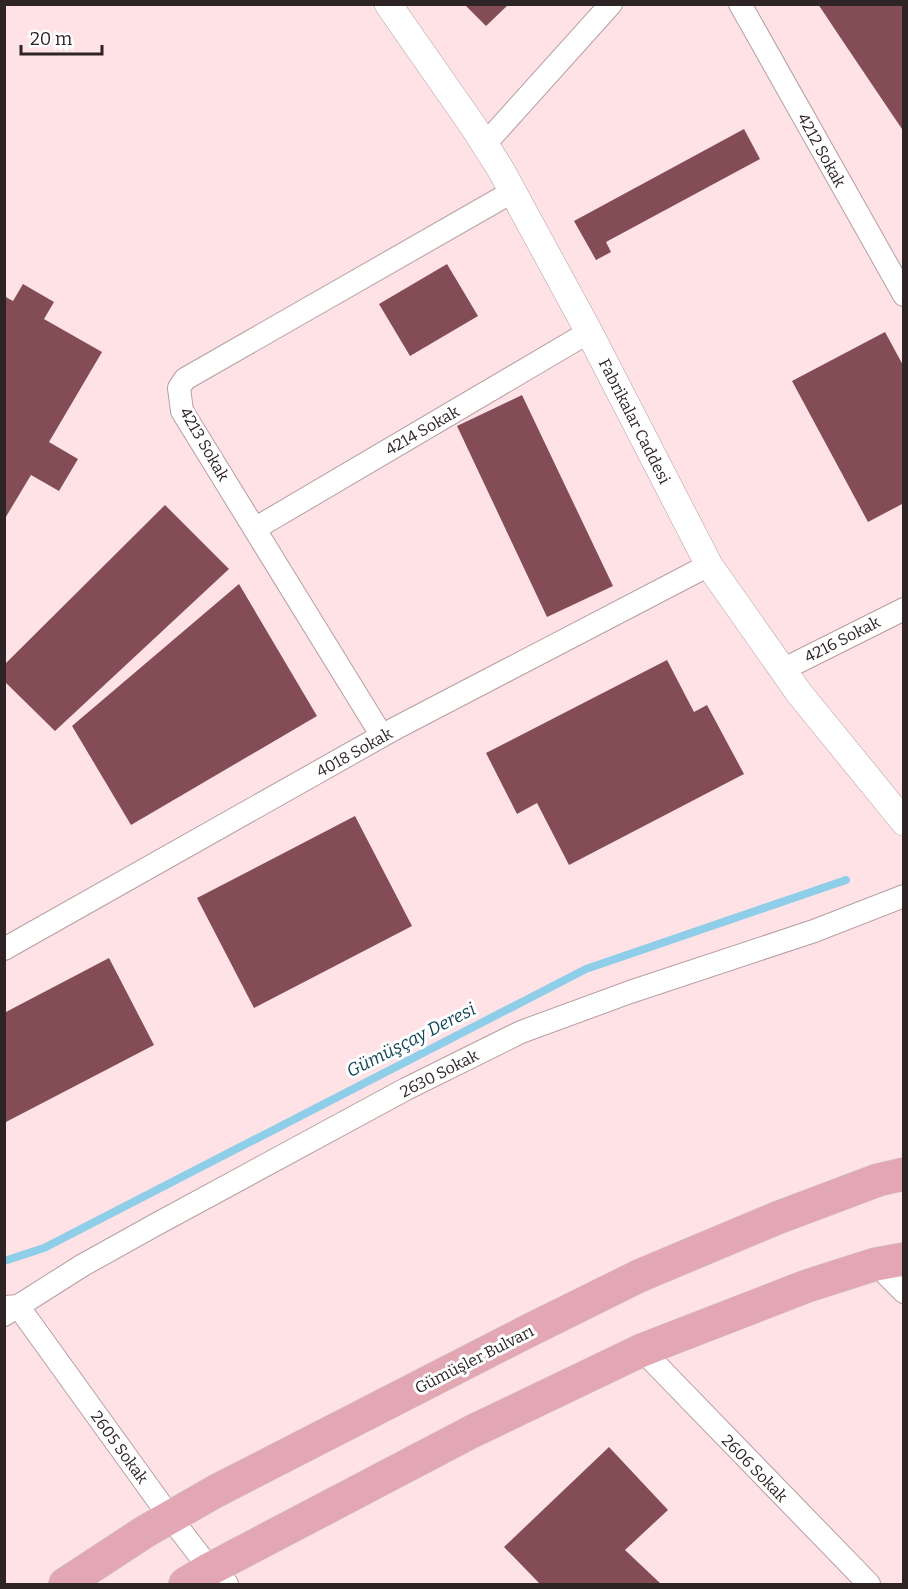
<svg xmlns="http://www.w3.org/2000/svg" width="908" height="1589" viewBox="0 0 908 1589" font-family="Bitter,serif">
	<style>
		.built { fill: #ffe2e6 }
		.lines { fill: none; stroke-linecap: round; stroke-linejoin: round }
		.stream { stroke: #8fcee9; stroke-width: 8 }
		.building { fill: #844d56 }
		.minor-casing { stroke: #b69ea1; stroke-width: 24 }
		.tertiary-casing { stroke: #b69ea1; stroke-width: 28 }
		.primary-casing { stroke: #d5d3d4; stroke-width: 34 }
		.minor { stroke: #fff; stroke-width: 22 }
		.tertiary { stroke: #fff; stroke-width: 27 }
		.primary { stroke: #e3a7b3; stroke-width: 33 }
		.labels { text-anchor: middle; stroke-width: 6; stroke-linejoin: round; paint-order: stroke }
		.street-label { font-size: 16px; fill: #2e2426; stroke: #fff }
		.water-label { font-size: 18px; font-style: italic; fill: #13485b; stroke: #fff }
	</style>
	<rect width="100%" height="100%" fill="#fdf2f3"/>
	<path class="built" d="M5,5H903V1584H5Z"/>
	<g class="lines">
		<path class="stream" d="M4,1261L44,1248L586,969L846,880"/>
	</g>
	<path class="building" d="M818,4H904V132L842,40Z
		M465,5H508L486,26Z
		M744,129L760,159L606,242L611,252L596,260L574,221Z
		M447,264L478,316L410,356L379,304Z
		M23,284L54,302L44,319L102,352L49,442L78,459L59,491L31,475L4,520V296L13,301Z
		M885,332L904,367V503L868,522L792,381Z
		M522,395L613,586L547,617L457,426Z
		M165,505L229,569L55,731L4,681V665Z
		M239,584L317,716L131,825L72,726Z
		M667,660L694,712L707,705L744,774L569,865L537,803L517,814L486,753Z
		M355,816L412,926L254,1008L197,898Z
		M109,958L154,1045L4,1123V1013Z
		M609,1447L668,1510L625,1550L661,1584H540L504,1547Z"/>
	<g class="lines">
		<g class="minor-casing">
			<path id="minor" d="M740,4L904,295
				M485,144L611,4
				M256,528L589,332
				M782,670L904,609
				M382,736L182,411L179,388L185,379L512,192
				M4,949L396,728L709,565
				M876,1264L904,1292
				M5,1307L18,1306L170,1517L210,1569L227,1584
				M4,1315L83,1265L155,1225L406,1089L521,1032L630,992L814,931L904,896
				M642,1350L869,1584"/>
		</g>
		<g class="tertiary-casing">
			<path id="tertiary" d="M388,4L473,126L501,170L589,332L709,565L799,693L904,822"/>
		</g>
		<g class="primary-casing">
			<path id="primary" d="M65,1584L146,1531L216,1491L526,1332L639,1276L777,1218L878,1180L904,1174
				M185,1584L210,1569L471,1432L642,1350L807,1286L876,1264L904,1259"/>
		</g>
		<use href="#minor" class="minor"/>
		<use href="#tertiary" class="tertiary"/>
		<use href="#primary" class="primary"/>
	</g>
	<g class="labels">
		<g class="street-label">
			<text transform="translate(822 150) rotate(61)" y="6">4212 Sokak</text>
			<text transform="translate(635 421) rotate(63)" y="6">Fabrikalar Caddesi</text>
			<text transform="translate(422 430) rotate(-30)" y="6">4214 Sokak</text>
			<text transform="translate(205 444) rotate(60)" y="6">4213 Sokak</text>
			<text transform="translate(842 639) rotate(-27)" y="6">4216 Sokak</text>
			<text transform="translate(354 752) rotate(-29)" y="6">4018 Sokak</text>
			<text transform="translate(439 1073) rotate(-27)" y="6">2630 Sokak</text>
			<text transform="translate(474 1359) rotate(-27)" y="6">Gümüşler Bulvarı</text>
			<text transform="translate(120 1447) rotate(54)" y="6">2605 Sokak</text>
			<text transform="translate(755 1468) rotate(46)" y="6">2606 Sokak</text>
		</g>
		<g class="water-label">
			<text transform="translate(411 1040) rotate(-27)" y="6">Gümüşçay Deresi</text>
		</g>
	</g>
	<rect width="908" height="1589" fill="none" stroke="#2e2426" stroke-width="12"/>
	<path d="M21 45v9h81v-9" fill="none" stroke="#2e2426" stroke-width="3"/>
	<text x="30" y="45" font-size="18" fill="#2e2426" stroke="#ffffff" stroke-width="4.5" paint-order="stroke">20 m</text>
</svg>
